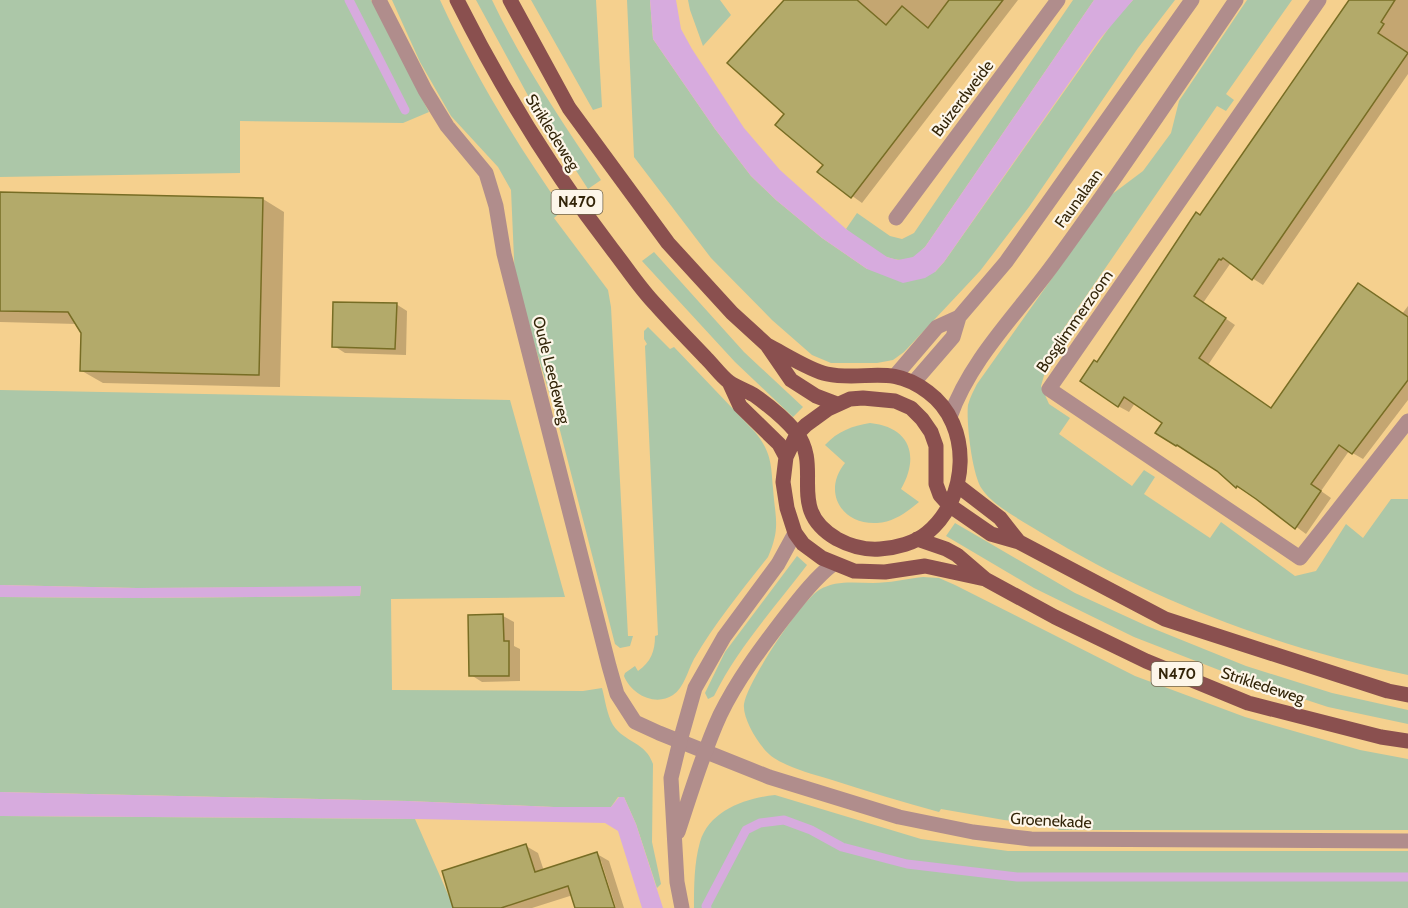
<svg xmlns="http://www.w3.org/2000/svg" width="1408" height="908" viewBox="0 0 1408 908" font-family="Cabin,sans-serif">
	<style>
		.green { fill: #acc7a8 }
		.water { fill: #d7abde }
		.shadow { fill: #0003 }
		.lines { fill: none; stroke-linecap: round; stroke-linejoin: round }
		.stream { stroke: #d7abde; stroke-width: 9 }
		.building { fill: #b3aa6a; stroke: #776d24; stroke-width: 1.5 }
		.minor { stroke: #b08d8c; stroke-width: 15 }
		.tertiary { stroke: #b08d8c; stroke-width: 15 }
		.primary { stroke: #8a504f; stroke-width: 15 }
		.labels { text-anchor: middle; stroke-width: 4.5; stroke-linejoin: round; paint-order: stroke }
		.shield { fill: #fdf6e9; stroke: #70644c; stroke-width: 1.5 }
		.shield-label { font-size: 15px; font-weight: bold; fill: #332509 }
		.street-label { font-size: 16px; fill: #332509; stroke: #fdf6e9 }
	</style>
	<rect width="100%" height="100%" fill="#f5d08e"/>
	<path class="green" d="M0,0H371L429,112L403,123L240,121V173L0,177Z
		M392,0H440C474,74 516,143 563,210L554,218L608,290L611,307L628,636H633L630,646L620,648L615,644L556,415L515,281L511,190L498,167L451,116L420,62Z
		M476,0H492C522,63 562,122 601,180L588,189L532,103Z
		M531,0H596L602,107L593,110Z
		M627,0H650L653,39L715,129L751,176L776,200L822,238L867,269L935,272L944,262L1116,18L1133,0H1175L1138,48L1029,207L980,271L904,352L893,360L877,363H831L812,355L772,320L711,258L634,157Z
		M688,0H720L731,15L703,46L690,10Z
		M1073,0H1094L925,247C921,250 918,255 914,257C890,269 863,242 846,229L857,213L890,236L902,239L914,233Z
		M1247,0H1292L1226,94L1234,100L1226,111L1217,106L1053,344L1041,386L1049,404L1070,418L1059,434L1132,486L1144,470L1155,477L1144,494L1210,538L1221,522L1295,576L1316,571L1346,524L1363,538L1391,499H1408V675C1277,647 1154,602 1040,532C1023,521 993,506 982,489C972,475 966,421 968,405C970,397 974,390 977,384L1111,195L1143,171L1171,133L1179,101Z
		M654,252L744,352L803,407L793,417L735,362L642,261Z
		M648,327L670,349L674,347L755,432C771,452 771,463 773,488C775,518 781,527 768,557C742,590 715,623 694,659C688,670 684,688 673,695C655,707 631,694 624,676L625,673L635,666L638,671C651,662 655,651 655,636L658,635L645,346L647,344L644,339V331Z
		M0,390L510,400L565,597L391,599L392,690L583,691L602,688C605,699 607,715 613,725C625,743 646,742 653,764L652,842L661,884L657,888L636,824L624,797H618L611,807H554L408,801L0,792V597L134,598L360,596L361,587L137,588L0,585Z
		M870,423C910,427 920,456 901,489L919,502C907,512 894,522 877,523C841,525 822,491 845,463L825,445C838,431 852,426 870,423Z
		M955,523L1075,593L1147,626L1246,666L1332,693L1408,710V724L1328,707L1237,677L1134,637L1034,588L946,536Z
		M797,556L807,565C775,607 737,649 714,696L708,699L705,693L725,652Z
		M923,577L939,578L955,585L1135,676L1245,717L1360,750L1408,759V830H1059L1053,825L1004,820L941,809L939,812C902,802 866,791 829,779C811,774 790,768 774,758C761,750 742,719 744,704C747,682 801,601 819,590C836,580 854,583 873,583C889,583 906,579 923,577Z
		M775,795L921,839L1008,851H1408V908H694C694,887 694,863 700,842C709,811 745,798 775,795Z
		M0,816L415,819L454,908H0Z"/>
	<path class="water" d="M650,0H676L681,29L692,49L744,128L780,170L846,229L887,257L898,260L913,257L925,247L1094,0H1133L1099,40L944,262L935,272L925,278L903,283L867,269L822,238L776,200L751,176L715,129L653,39Z
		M0,585L137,588L361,586L360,596L134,598L0,597Z
		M0,792L408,801L554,807H611L619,797H624L636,824L663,908H642L618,831L605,823L415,819L0,816Z"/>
	<path class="shadow" d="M787,0H1018L862,203L819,172L825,165L786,114Z
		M1350,0H1408V74L1263,285L1230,264L1203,303L1235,325L1208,365L1272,409L1402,314L1408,306V400L1363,459L1349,451L1321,491L1331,498L1306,534L1257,498L1237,487L1164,422L1135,403L1129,412L1118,406L1097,364Z
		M0,194L263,199L284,212L280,387L103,383L82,371L83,333L77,324L0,322Z
		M396,304L407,311L406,355L345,353L334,346Z
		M470,616H503L514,622V646L520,649V681L482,682L471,675Z
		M526,846L538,853L544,871L597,854L609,861L624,908H616L601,861H598L613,908H577L573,895L532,908H455Z"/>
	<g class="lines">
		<path class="stream" d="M349,0L405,110
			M707,908L706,906L746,830L760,823L784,820L811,830L842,847L907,864L1017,877H1408"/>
	</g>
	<path class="building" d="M784,0H857L886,25L902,6L928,28L949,0H1003L851,198L817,172L823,165L775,125L784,114L727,63Z
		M1349,0H1395L1381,22L1384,24L1378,33L1408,53L1252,280L1223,258L1221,260L1219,259L1194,296L1226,318L1199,358L1271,408L1358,283L1408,317V380L1352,454L1339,445L1311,484L1321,491L1295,529L1256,499L1237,486L1236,488L1217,471L1177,445L1176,446L1155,433L1162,423L1124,397L1118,407L1080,381L1094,360L1097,362L1196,212L1200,215Z
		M0,192L263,198L259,375L80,371L81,333L68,312L0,311Z
		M333,302L397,303L395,349L332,347Z
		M503,614L504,641H509V676H469L468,615Z
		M526,844L535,872L597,852L615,908H575L568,886L501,908H453L442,871Z"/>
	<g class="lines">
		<path class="minor" d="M379,0L425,90L447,126L486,173L496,206L504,254L609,666L617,694L635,722L659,733L769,777L899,817L973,832L1031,839L1408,841
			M1319,0L1049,389L1300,558L1408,421
			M896,218L1058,0"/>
		<path class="tertiary" d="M895,376L937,327L959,317
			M914,382L953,337L959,317L1006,262L1192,0
			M950,417C970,360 1016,315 1052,266C1116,179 1176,89 1236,0
			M678,832C691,793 703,752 720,715C737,680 761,648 784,618C799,599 814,579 833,564
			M682,908L677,882L671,778L680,741L695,688L724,637L778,564L795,533"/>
		<path class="primary" d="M457,0C501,88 552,171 612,249C627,268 640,289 657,306C673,324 690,341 706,358C714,366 721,376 729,382C737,388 746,390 754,395C768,405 785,419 796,432C824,469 785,509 837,539C850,546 866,550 880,549C896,548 915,543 927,533C969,499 973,425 928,392C889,363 866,382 827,374C811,371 783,353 767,345
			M510,0L569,108L668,243L732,313L767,345L791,380L816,396L837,404
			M729,382L740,406L779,444L786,457
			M957,485L1000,518L1019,542
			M917,539L946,549L957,555L985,579L1055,617L1146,661L1248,703L1381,737L1408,741
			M985,579L925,566L885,572L854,571L822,558L803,544L795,533L787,508L783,482L786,457L797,434L806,425L828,409L850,399L863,398L895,401L911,408L922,419L931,432L936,446V484L940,495L949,505L991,534L1019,542L1165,619L1388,691L1408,695"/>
	</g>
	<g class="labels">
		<g class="shield">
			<rect x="551.5" y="190" width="51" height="24" rx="4.5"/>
			<rect x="1151.5" y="662" width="51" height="24" rx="4.5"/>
		</g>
		<g class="shield-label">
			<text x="577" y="207">N470</text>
			<text x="1177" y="679">N470</text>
		</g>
		<g class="street-label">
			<text transform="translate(962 98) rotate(-53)" y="6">Buizerdweide</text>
			<text transform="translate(553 132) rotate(58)" y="6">Strikledeweg</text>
			<text transform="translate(1078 198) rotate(-54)" y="6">Faunalaan</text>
			<text transform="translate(1074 321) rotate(-55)" y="6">Bosglimmerzoom</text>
			<text transform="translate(552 370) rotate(76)" y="6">Oude Leedeweg</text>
			<text transform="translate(1263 685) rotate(18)" y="6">Strikledeweg</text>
			<text transform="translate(1051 820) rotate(3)" y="6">Groenekade</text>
		</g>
	</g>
</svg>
